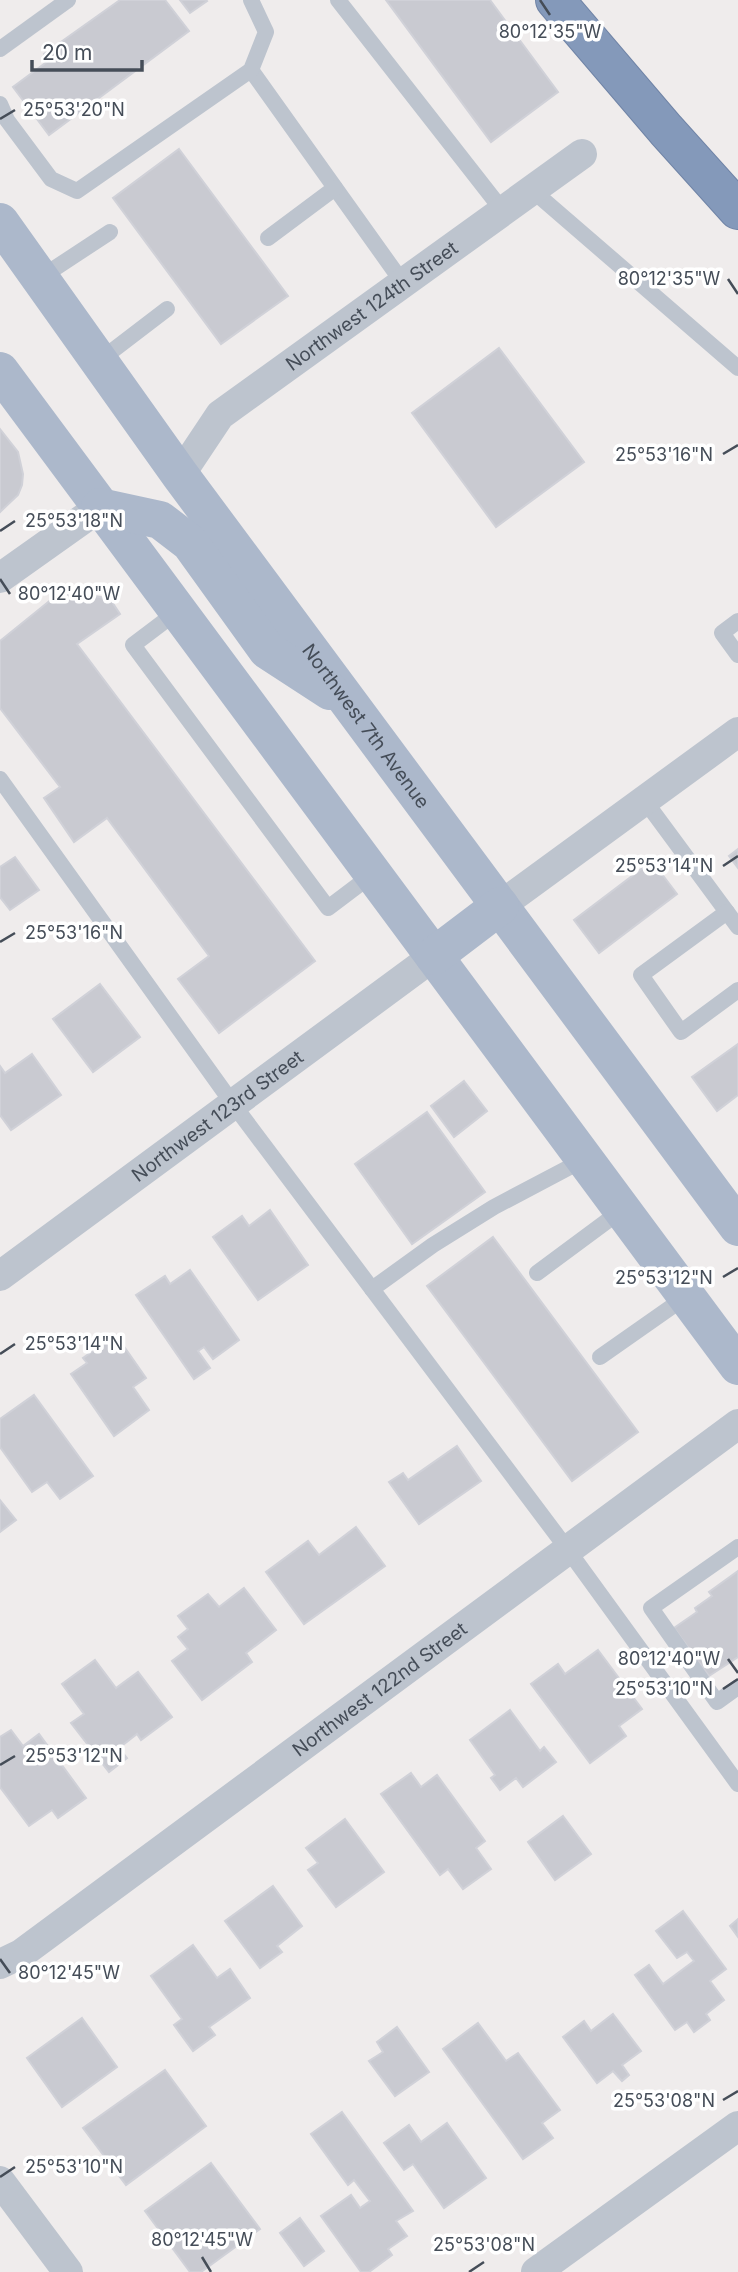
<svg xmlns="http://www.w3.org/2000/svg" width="738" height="2272" font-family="Inter,sans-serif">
<rect width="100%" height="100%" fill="#efecec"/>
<g fill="#c9cad1" stroke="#d0d1d8" stroke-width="2">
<path d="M 120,0 L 165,0 L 189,31 L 49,135 L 13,87 L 48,61 L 44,54 Z"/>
<path d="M 180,0 L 206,0 L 207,1 L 190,13 Z"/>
<path d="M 386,0 L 490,0 L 558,92 L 491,142 Z"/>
<path d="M 179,149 L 288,296 L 221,344 L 113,198 Z"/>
<path d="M 499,348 L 584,462 L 496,527 L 412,413 Z"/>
<path d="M 0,429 L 18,452 L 23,474 L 22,485 L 18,495 L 0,512 Z"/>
<path d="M 63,590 L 110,599 L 120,614 L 77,644 L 315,961 L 219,1033 L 178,979 L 209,956 L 107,818 L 74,842 L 44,798 L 60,787 L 0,708 L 0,641 Z"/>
<path d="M 738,849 L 738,868 L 729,856 Z"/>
<path d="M 15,857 L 39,890 L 10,910 L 0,897 L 0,867 Z"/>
<path d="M 652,861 L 677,894 L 599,953 L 574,920 Z"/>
<path d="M 100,984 L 140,1037 L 93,1072 L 53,1019 Z"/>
<path d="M 738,1044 L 738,1095 L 717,1111 L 692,1077 Z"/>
<path d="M 32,1054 L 61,1095 L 11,1130 L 0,1115 L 0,1066 L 5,1073 Z"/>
<path d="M 464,1081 L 487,1111 L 454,1137 L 431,1106 Z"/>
<path d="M 427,1112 L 485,1192 L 412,1244 L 355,1164 Z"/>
<path d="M 270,1210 L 308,1265 L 258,1300 L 213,1237 L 242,1216 L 249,1226 Z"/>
<path d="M 493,1237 L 638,1432 L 572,1481 L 427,1286 Z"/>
<path d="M 190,1270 L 239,1340 L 213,1359 L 204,1347 L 198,1351 L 210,1368 L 194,1379 L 136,1295 L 165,1276 L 170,1284 Z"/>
<path d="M 116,1335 L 146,1378 L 133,1387 L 149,1410 L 114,1436 L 71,1374 L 87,1363 L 83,1358 Z"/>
<path d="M 34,1395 L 93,1476 L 60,1499 L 47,1482 L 32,1492 L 0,1447 L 0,1419 Z"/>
<path d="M 457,1446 L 481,1481 L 419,1524 L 389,1482 L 403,1473 L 408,1480 Z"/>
<path d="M 0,1500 L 16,1520 L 0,1532 Z"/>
<path d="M 356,1527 L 385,1566 L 304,1624 L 266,1572 L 308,1541 L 319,1555 Z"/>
<path d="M 738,1571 L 738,1657 L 709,1676 L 674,1628 L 697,1612 L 695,1608 L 712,1596 L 709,1592 Z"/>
<path d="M 244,1588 L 276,1630 L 246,1653 L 252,1662 L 202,1700 L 172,1661 L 188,1649 L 178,1637 L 188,1629 L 178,1616 L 208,1594 L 219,1607 Z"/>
<path d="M 598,1650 L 642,1709 L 619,1726 L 626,1736 L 590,1763 L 531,1684 L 558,1664 L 565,1674 Z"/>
<path d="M 95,1660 L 116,1688 L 138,1672 L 172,1717 L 141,1740 L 137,1734 L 119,1748 L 127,1758 L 109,1772 L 71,1723 L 84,1714 L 62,1684 Z"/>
<path d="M 510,1710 L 540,1751 L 544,1747 L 556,1762 L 523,1787 L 516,1778 L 500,1790 L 491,1778 L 495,1775 L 470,1740 Z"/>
<path d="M 11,1730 L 23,1746 L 39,1734 L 86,1798 L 58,1818 L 52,1810 L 29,1826 L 0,1787 L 0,1737 Z"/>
<path d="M 411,1773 L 421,1787 L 437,1775 L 485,1841 L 476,1848 L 491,1869 L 463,1889 L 448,1869 L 440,1875 L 381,1794 Z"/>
<path d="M 563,1816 L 591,1854 L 555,1880 L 528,1842 Z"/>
<path d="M 345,1819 L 384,1872 L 336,1907 L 308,1870 L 318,1863 L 306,1848 Z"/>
<path d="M 273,1886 L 302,1926 L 277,1946 L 282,1952 L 260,1968 L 225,1921 Z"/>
<path d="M 683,1911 L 726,1969 L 710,1981 L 724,2000 L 706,2014 L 710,2020 L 694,2032 L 687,2022 L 675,2030 L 635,1975 L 649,1965 L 663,1984 L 694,1961 L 687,1952 L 677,1958 L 656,1931 Z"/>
<path d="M 738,1919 L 738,1937 L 730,1926 Z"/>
<path d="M 193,1945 L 217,1978 L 230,1969 L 250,1998 L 209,2027 L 215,2035 L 193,2051 L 174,2025 L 182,2019 L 151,1976 Z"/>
<path d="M 613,2014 L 641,2051 L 622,2065 L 629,2075 L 622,2081 L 613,2071 L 597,2083 L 563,2037 L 584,2021 L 591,2031 Z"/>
<path d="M 82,2018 L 117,2067 L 62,2107 L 27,2058 Z"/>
<path d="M 478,2023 L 506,2061 L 518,2053 L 560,2110 L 542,2123 L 553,2138 L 523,2159 L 443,2049 Z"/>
<path d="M 397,2027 L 429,2072 L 395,2096 L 369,2061 L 383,2052 L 377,2042 Z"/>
<path d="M 165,2070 L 206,2126 L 126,2185 L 83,2128 Z"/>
<path d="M 342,2112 L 413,2211 L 396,2221 L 407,2236 L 388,2249 L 392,2255 L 369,2272 L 361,2272 L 321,2216 L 351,2195 L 360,2208 L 370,2201 L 354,2180 L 348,2185 L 311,2134 Z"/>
<path d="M 447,2123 L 486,2178 L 444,2208 L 413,2164 L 404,2170 L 384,2143 L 409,2125 L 421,2142 Z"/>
<path d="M 211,2163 L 260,2229 L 201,2272 L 190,2272 L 145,2211 Z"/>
<path d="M 300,2218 L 324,2251 L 304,2266 L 280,2233 Z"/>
</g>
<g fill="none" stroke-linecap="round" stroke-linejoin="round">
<defs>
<path id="highway" d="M 555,0 L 666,130 L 738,210"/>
</defs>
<use href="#highway" stroke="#7084a6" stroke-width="40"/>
<g stroke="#bdc4ce" stroke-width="16">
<path d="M 338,0 L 503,211"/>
<path d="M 0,49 L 68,0"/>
<path d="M 251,70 L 403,283"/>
<path d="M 0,104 L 7,120 L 51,179 L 77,191 L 251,70 L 266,32 L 251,0"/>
<path d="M 532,190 L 738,368"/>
<path d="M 268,238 L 335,188"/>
<path d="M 40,278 L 110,232"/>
<path d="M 99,361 L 167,309"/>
<path d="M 178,611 L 133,645 L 328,908 L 373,874"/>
<path d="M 738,621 L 722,633 L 738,655"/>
<path d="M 0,779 L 233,1104 L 568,1550 L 738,1784"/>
<path d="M 645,801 L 738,927"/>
<path d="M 727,912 L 641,975 L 681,1032 L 738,990"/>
<path d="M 537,1273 L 622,1210"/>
<path d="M 372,1289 L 433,1245 L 494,1207 L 585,1159"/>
<path d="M 600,1357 L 687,1296"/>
<path d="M 738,1547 L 651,1608 L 717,1702 L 738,1687"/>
</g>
<g stroke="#bdc4ce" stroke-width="30">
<path id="s1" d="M 180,475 L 220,415 L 582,154"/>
<path d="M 0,578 L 100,507"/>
<path d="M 500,906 L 738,732"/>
<path id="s2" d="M 0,1276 L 434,956"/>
<path id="s3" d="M 0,1964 L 21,1954 L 738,1424"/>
<path d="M 0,2181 L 68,2272"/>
<path d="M 536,2272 L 738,2126"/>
</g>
<g stroke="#acb8cb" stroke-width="38">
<path id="s4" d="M 0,222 L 180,475 L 738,1227"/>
<path d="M 0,371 L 738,1366"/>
<path d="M 100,507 L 160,520 L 190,543 L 267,650 L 330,691"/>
<path d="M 434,956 L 500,906"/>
</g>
<use href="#highway" stroke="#8499ba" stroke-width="38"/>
</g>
<path fill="none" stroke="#454d58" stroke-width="2.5" d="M 540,0 L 550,15M 0,119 L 15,110M 728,279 L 738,294M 723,454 L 738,445M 0,531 L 15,521M 0,579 L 10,594M 723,866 L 738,856M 0,942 L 15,933M 723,1277 L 738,1268M 0,1354 L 15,1344M 728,1659 L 738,1673M 723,1689 L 738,1679M 0,1765 L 15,1756M 0,1959 L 10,1973M 723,2100 L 738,2091M 0,2177 L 15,2167M 202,2257 L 211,2272M 469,2272 L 484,2262"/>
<g text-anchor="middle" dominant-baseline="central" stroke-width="7" stroke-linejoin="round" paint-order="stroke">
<g font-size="19" fill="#454d58" stroke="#fff">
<text stroke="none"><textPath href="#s1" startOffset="259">Northwest 124th Street</textPath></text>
<text stroke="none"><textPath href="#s4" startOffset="623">Northwest 7th Avenue</textPath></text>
<text stroke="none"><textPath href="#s2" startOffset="270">Northwest 123rd Street</textPath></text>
<text stroke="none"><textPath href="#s3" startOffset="469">Northwest 122nd Street</textPath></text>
</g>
</g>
<g font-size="18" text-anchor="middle" fill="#454d58" stroke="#fff" stroke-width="7" stroke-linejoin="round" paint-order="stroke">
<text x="550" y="38">80°12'35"W</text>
<text x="74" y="116">25°53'20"N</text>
<text x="669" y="285">80°12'35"W</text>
<text x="664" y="461">25°53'16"N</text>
<text x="74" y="527">25°53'18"N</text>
<text x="69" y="600">80°12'40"W</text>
<text x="664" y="872">25°53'14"N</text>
<text x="74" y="939">25°53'16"N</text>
<text x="664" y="1284">25°53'12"N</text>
<text x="74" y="1350">25°53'14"N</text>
<text x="669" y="1665">80°12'40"W</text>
<text x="664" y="1695">25°53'10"N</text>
<text x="74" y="1762">25°53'12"N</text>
<text x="69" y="1979">80°12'45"W</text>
<text x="664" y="2107">25°53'08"N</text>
<text x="74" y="2173">25°53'10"N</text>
<text x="202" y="2246">80°12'45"W</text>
<text x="484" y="2251">25°53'08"N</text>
</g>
<path d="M32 60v10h110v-10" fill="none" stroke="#454d58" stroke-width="3.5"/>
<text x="42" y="60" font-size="21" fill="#454d58" stroke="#ffffff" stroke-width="5" paint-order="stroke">20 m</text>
</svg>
